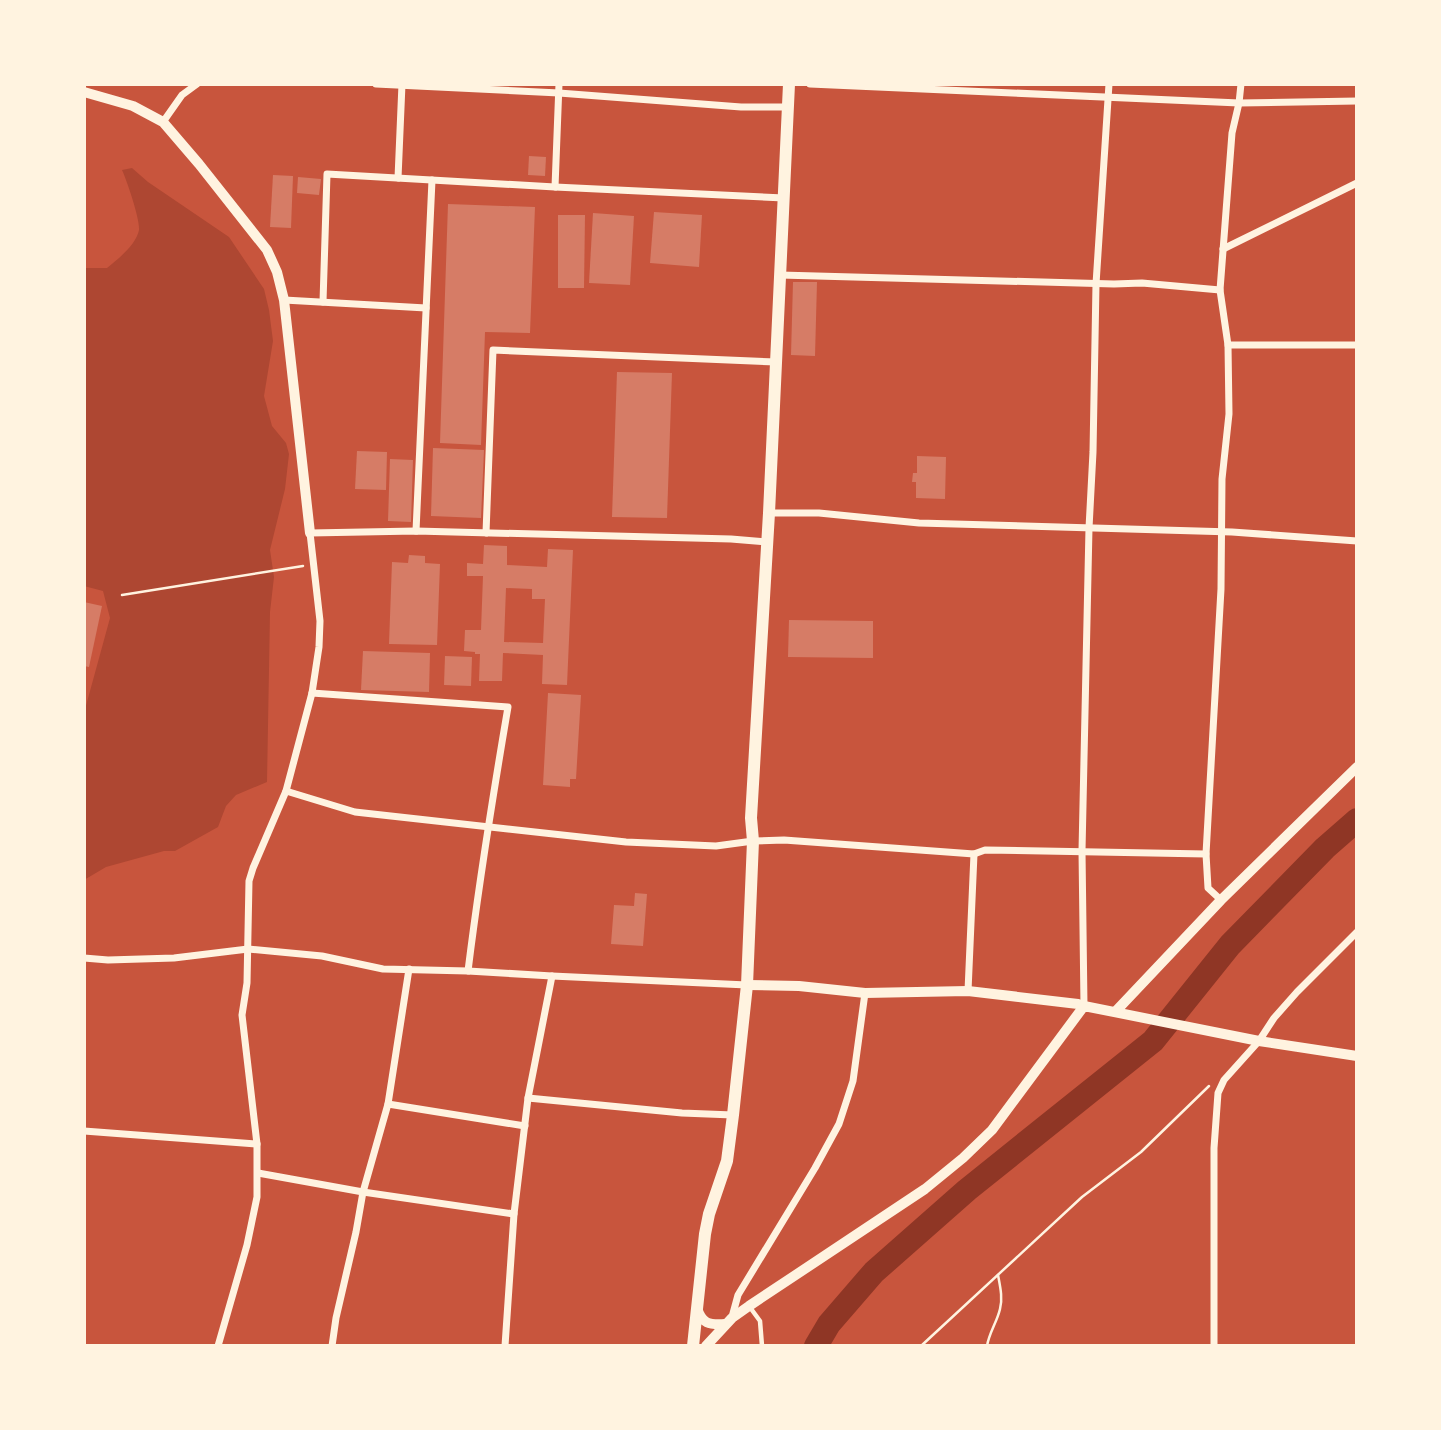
<svg xmlns="http://www.w3.org/2000/svg" width="1441" height="1430" font-family="'DejaVu Sans',sans-serif">
<rect width="100%" height="100%" fill="#c8553d"/>
<path fill="#ae4732" d="M 132,168 L 148,182 L 229,237 L 264,289 L 269,310 L 273,341 L 264,396 L 272,426 L 286,443 L 289,454 L 285,489 L 270,550 L 274,577 L 270,612 L 267,782 L 236,795 L 226,806 L 218,827 L 175,851 L 164,851 L 106,867 L 84,880 L 84,713 L 110,618 L 103,591 L 84,586 L 84,268 L 107,268 C 118,259 136,245 139,230 C 140,219 127,181 122,170 Z"/>
<g fill="none" stroke-linecap="round" stroke-linejoin="round">
<path stroke="#8f3625" stroke-width="24" d="M 816,1346 L 829,1324 L 874,1272 L 967,1190 L 1153,1041 L 1230,945 L 1325,848 L 1357,820"/>
</g>
<g fill="#d67c66" fill-rule="evenodd">
<path d="M 529,156 L 546,157 L 545,176 L 528,175 Z"/>
<path d="M 273,175 L 293,176 L 291,228 L 270,227 Z"/>
<path d="M 298,177 L 321,179 L 319,195 L 297,193 Z"/>
<path d="M 448,204 L 535,207 L 530,333 L 485,332 L 481,445 L 440,443 Z"/>
<path d="M 654,212 L 702,215 L 699,267 L 650,263 Z"/>
<path d="M 593,213 L 634,216 L 630,285 L 589,283 Z"/>
<path d="M 558,215 L 585,215 L 584,288 L 558,288 Z"/>
<path d="M 793,282 L 817,282 L 815,356 L 791,355 Z"/>
<path d="M 617,372 L 672,373 L 667,518 L 612,517 Z"/>
<path d="M 433,448 L 484,450 L 481,518 L 431,516 Z"/>
<path d="M 357,451 L 387,452 L 386,490 L 355,489 Z"/>
<path d="M 917,456 L 946,457 L 945,499 L 916,498 L 916,482 L 912,482 L 913,473 L 917,473 Z"/>
<path d="M 390,459 L 413,460 L 411,522 L 388,521 Z"/>
<path d="M 484,545 L 507,546 L 507,565 L 547,567 L 548,549 L 573,550 L 567,685 L 542,684 L 543,655 L 503,653 L 502,681 L 479,681 L 480,654 L 475,654 L 475,652 L 464,651 L 465,630 L 481,630 L 483,576 L 467,576 L 467,563 L 483,564 ZM 506,588 L 532,589 L 532,599 L 545,599 L 543,643 L 504,642 Z"/>
<path d="M 409,555 L 425,556 L 425,563 L 440,564 L 437,645 L 389,644 L 392,562 L 408,563 Z"/>
<path d="M 84,602 L 102,606 L 89,667 L 84,666 Z"/>
<path d="M 789,620 L 873,621 L 873,658 L 788,657 Z"/>
<path d="M 363,651 L 430,653 L 429,692 L 361,690 Z"/>
<path d="M 445,656 L 472,657 L 471,686 L 444,685 Z"/>
<path d="M 548,693 L 581,695 L 576,779 L 570,779 L 570,787 L 543,785 Z"/>
<path d="M 635,893 L 647,894 L 643,946 L 611,944 L 614,905 L 634,906 Z"/>
</g>
<g fill="none" stroke-linecap="round" stroke-linejoin="round">
<g stroke="#fff3e0" stroke-width="2.5">
<path d="M 122,595 L 303,566"/>
<path d="M 921,1346 L 1082,1197 L 1141,1152 L 1209,1086"/>
<path d="M 987,1346 C 989,1333 997,1322 1000,1309 C 1003,1298 1000,1286 998,1275"/>
</g>
<path stroke="#fff3e0" stroke-width="4.5" d="M 749,1306 L 760,1321 L 762,1346"/>
<g stroke="#fff3e0" stroke-width="7">
<path d="M 376,84 L 559,93 L 741,107 L 788,107"/>
<path d="M 810,84 L 1239,103 L 1357,101"/>
<path d="M 163,122 L 182,95 L 197,84"/>
<path d="M 398,178 L 402,84"/>
<path d="M 555,187 L 559,84"/>
<path d="M 1223,249 L 1357,183"/>
<path d="M 780,275 L 1114,284 L 1142,283 L 1220,290"/>
<path d="M 284,300 L 426,308"/>
<path d="M 323,302 L 327,174 L 555,187 L 784,198"/>
<path d="M 1228,345 L 1357,345"/>
<path d="M 769,513 L 819,513 L 919,523 L 1232,532 L 1357,541"/>
<path d="M 416,531 L 432,180"/>
<path d="M 486,533 L 493,350 L 776,362"/>
<path d="M 312,693 L 508,707 C 493,795 479,882 468,971"/>
<path d="M 286,791 L 355,812 L 626,842 L 716,846 L 753,841 L 784,840 L 974,854 L 985,850 L 1206,854"/>
<path d="M 1221,900 L 1208,888 L 1206,854 L 1221,589 L 1222,479 L 1229,414 L 1228,345 L 1220,290 L 1232,133 L 1239,103 L 1241,84"/>
<path d="M 84,958 L 108,960 L 174,958 L 248,949 L 322,956 L 383,969 L 468,971 L 552,976 L 747,985"/>
<path d="M 968,991 L 974,854"/>
<path d="M 1084,1006 L 1082,851 L 1089,528 L 1093,452 L 1096,284 L 1109,84"/>
<path d="M 528,1098 L 682,1113 L 733,1115"/>
<path d="M 388,1104 L 525,1126"/>
<path d="M 84,1131 L 257,1144"/>
<path d="M 258,1173 L 363,1192 L 514,1214"/>
<path d="M 732,1317 L 738,1295 L 815,1168 L 839,1124 L 853,1081 L 865,993"/>
<path d="M 218,1346 L 247,1245 L 257,1197 L 257,1144 L 242,1015 L 247,983 L 249,881 L 253,868 L 286,791 L 312,693 L 319,647 L 320,621 L 310,533 L 416,531 L 731,539 L 767,542"/>
<path d="M 332,1346 L 336,1318 L 356,1232 L 363,1192 L 388,1104 L 409,969"/>
<path d="M 505,1346 L 514,1214 L 528,1098 L 552,976"/>
<path d="M 1214,1346 L 1214,1148 L 1218,1093 L 1224,1080 L 1259,1041 L 1274,1018 L 1297,992 L 1357,932"/>
</g>
<g stroke="#fff3e0" stroke-width="10">
<path d="M 84,92 L 133,106 L 163,122 L 199,164 L 267,250 L 277,272 L 284,300 L 310,533"/>
<path d="M 747,985 L 799,986 L 865,993 L 968,991 L 1078,1004 L 1084,1006"/>
</g>
<g stroke="#fff3e0" stroke-width="10">
<path d="M 1116,1011 L 1221,900 L 1357,767"/>
<path d="M 697,1308 C 702,1324 709,1325 725,1324"/>
<path d="M 706,1346 L 732,1318 L 749,1306 L 925,1189 L 963,1158 L 992,1130 L 1084,1006 L 1259,1041 L 1357,1056"/>
</g>
<path stroke="#fff3e0" stroke-width="12" d="M 693,1346 L 705,1234 L 709,1214 L 727,1161 L 733,1115 L 747,985 L 753,841 L 751,818 L 769,513 L 789,84"/>
</g>
<rect width="1441" height="1430" fill="none" stroke="#fff3e0" stroke-width="172"/>
</svg>
